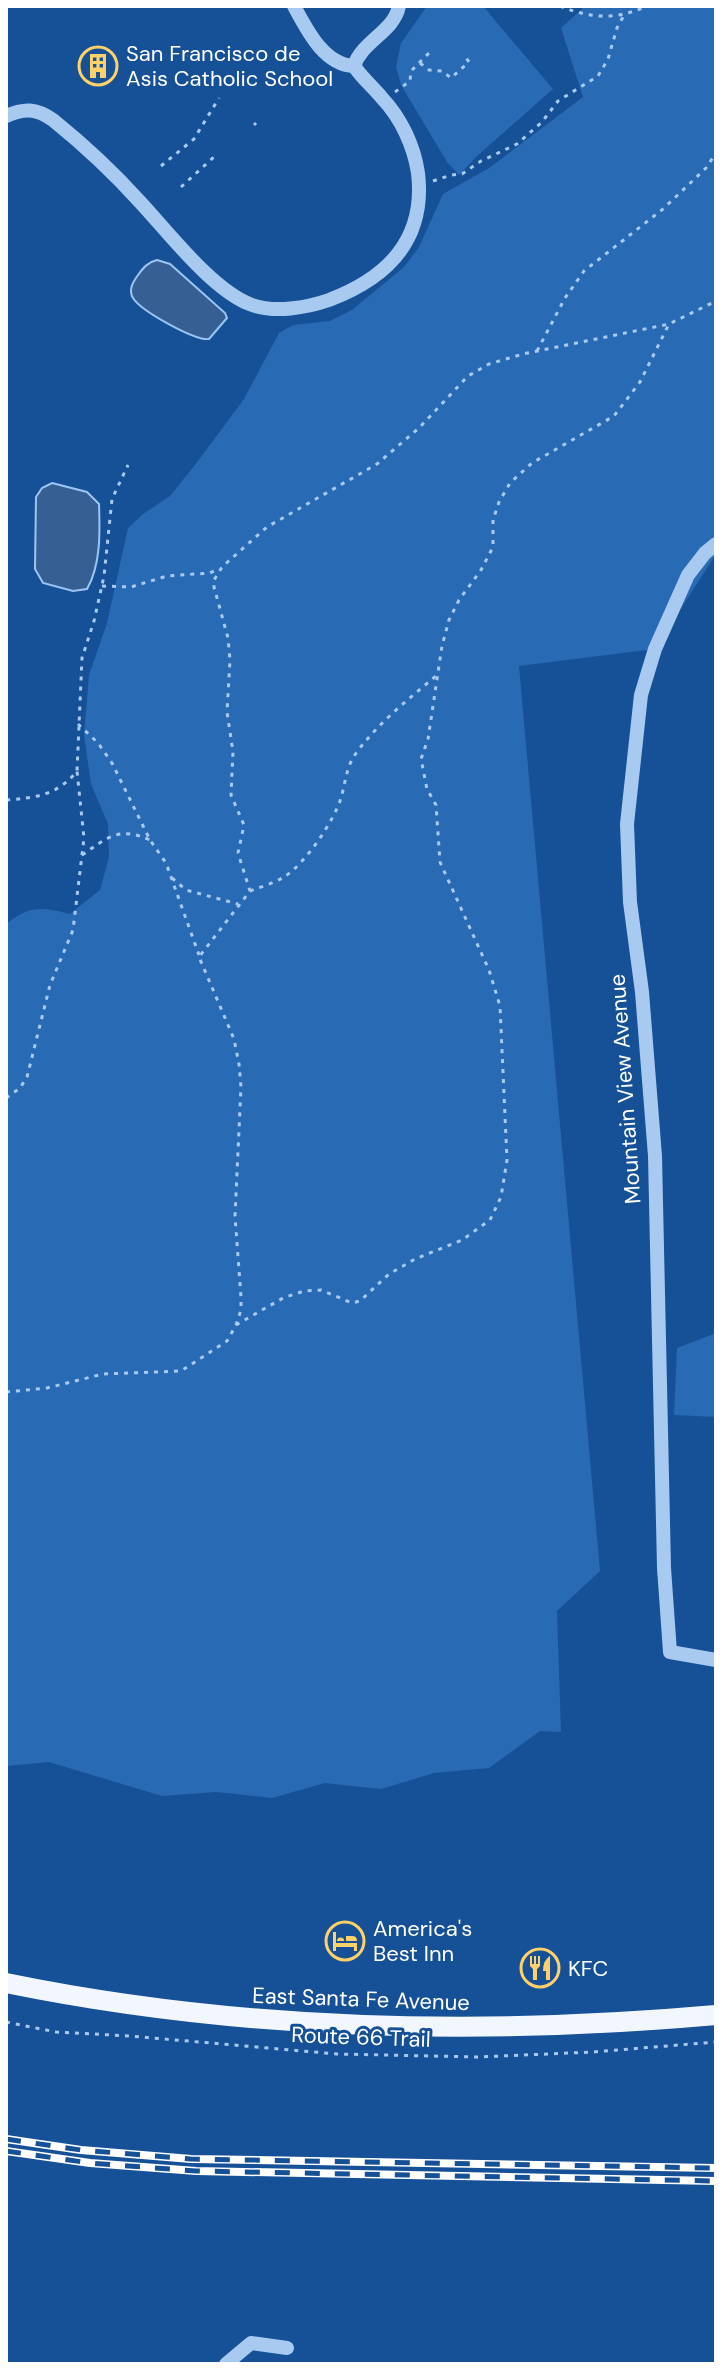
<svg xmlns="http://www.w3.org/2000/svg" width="722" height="2370" font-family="'DM Sans',sans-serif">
<rect width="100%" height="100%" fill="#165096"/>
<g fill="#296ab5">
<path d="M 427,6 L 483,6 L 553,89 L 477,156 L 459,175 L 447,162 L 401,85 L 396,67 L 401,43 Z"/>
<path d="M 585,6 L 716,6 L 716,554 L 655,649 L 519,666 L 600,1571 L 557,1611 L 561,1732 L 540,1731 L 489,1768 L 434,1773 L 381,1789 L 325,1783 L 272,1798 L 216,1792 L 162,1796 L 49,1762 L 6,1766 L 6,924 C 30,905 42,907 70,914 L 100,890 L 109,857 L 108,824 L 91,784 L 84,735 L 89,675 L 107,623 L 128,528 L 143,514 L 170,496 L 198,461 L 244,399 L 279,333 L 293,325 L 330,321 L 352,310 L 404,267 L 419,247 L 443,194 L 489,168 L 583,97 L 561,28 Z"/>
<path d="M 716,1333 L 716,1417 L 674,1415 L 677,1348 Z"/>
</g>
<g fill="#366093" stroke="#9ac5f4" stroke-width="2">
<path d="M 157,260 L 170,264 L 225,313 L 227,318 L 209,339 C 195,341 141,311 133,298 C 128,290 133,282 138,275 C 143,268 148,262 157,260 Z"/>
<path d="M 52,483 L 87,492 L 99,504 C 100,531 101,565 87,589 L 73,591 L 43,583 L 35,569 L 36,497 L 42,488 Z"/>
</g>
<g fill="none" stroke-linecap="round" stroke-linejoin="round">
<g stroke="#a8caf1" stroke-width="3" stroke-dasharray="4 6" stroke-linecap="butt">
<path d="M 560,6 C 592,19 616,20 647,6"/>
<path d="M 187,55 L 200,64"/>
<path d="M 256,58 L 270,50"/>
<path d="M 420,63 L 429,70 L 442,71 L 451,78 L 469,62 L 464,55"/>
<path d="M 395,92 L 410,81 L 411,71 L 432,50"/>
<path d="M 254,123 L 256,125"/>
<path d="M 161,166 L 194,139 L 219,98"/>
<path d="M 433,181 L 451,175 L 462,174 L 481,161 L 517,144 L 542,122 L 558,101 L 598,76 L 608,59 L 617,28 L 624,15"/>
<path d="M 181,187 L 216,155"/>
<path d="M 537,351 L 565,298 L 584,271 L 663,209 L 706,168 L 716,153"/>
<path d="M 102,586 L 131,587 L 167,576 L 210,573 L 218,569"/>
<path d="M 78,724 L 98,743 L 112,763 L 150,840 L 166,863 L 199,955"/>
<path d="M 6,800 C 35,798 58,795 77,771 L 82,658 L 94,621 L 104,576 L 112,499 L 128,465"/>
<path d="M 82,855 C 109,837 118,826 150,840"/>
<path d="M 172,878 L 186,890 L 238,904"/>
<path d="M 250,891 C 261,887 274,883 284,877 C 305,864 334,821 341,798 C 346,781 346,766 357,752 C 379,722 409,699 437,675"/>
<path d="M 6,1098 L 20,1088 L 27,1077 L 50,985 L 73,930 L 84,838 L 77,771"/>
<path d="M 236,1325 L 283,1298 L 304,1291 L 321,1290 L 352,1303 L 360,1301 L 389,1274 L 415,1259 L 462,1240 L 490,1220 L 501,1197 L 507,1160 L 500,1006 L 489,970 L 440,862 L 436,805 L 427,789 L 421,759 L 428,739 L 442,646 L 449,620 L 459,600 L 481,570 L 493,547 L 493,520 L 499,502 L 510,483 L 532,463 L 614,416 L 640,382 L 669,324"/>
<path d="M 6,1392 L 47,1388 L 103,1374 L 181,1371 L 227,1341 L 236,1325 L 241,1310 L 241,1297 L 235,1216 L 241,1087 L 239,1064 L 234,1039 L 199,957 L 250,891 L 238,853 L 244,825 L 231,795 L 233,752 L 227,712 L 230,660 L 228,638 L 214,587 L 214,580 L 222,567 L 267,527 L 377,464 L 419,428 L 468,376 L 489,364 L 523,354 L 669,324 L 716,301"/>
<path d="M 6,2022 L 56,2032 L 130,2036 L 337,2054 L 478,2057 L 593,2052 L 716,2042"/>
</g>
<g stroke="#a8caf1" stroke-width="14">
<path d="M 294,6 C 307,30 324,65 354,66"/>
<path d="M 6,116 C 24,108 36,108 53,120 C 84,145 114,173 141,203 C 168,232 214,292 252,305 C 275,313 306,308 329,300 C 387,278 426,240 418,173 C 414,146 401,118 382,98 C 373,87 362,78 354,66 C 362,41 394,32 399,6"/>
<path d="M 716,544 L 705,553 L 688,575 L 655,649 L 641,695 L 627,824 L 630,902 L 642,992 L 655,1156 L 664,1568 L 670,1652 L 716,1660"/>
<path d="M 226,2364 L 251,2343 L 287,2348"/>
</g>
<path stroke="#f2f7ff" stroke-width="20" d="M 6,1983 C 240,2031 479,2036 716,2015"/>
<defs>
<g id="rail">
<path d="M 6,2139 L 81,2150 L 191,2159 L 716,2168"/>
<path d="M 6,2151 L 90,2163 L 196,2171 L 716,2181"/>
</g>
</defs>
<use href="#rail" stroke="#fff" stroke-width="8"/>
<use href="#rail" stroke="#165096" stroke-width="5" stroke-dasharray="15" stroke-linecap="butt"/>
</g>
<defs>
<symbol id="building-ring" viewBox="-11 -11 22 22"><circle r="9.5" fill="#165096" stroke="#ffd168" stroke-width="1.5"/><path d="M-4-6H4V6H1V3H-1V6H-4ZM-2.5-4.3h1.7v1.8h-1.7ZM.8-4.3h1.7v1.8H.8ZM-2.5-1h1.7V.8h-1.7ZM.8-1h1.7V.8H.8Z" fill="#ffd168"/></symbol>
<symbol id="hotel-ring" viewBox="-11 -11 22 22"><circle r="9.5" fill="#165096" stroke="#ffd168" stroke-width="1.5"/><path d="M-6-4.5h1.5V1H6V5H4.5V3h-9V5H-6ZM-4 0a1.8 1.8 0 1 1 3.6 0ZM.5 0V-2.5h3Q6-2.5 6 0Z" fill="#ffd168"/></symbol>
<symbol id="restaurant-ring" viewBox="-11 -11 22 22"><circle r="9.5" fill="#165096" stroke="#ffd168" stroke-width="1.5"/><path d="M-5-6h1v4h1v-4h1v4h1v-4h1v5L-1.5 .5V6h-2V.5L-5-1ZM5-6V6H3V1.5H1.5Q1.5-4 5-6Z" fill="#ffd168"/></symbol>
</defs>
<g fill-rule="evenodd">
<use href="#building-ring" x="76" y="44" width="44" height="44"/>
<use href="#hotel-ring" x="323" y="1919" width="44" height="44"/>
<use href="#restaurant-ring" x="518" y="1946" width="44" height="44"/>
</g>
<g text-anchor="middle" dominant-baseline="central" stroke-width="6" stroke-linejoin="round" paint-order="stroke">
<g font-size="22" fill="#fff" stroke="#165096" text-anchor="start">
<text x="126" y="53">San Francisco de<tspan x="126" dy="25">Asis Catholic School</tspan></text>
<text x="373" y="1928">America's<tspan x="373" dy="25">Best Inn</tspan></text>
<text x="568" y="1968">KFC</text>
</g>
<g font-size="22" fill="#fff" stroke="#165096">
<text transform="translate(625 1089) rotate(-94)">Mountain View Avenue</text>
<text transform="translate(361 1999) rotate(2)">East Santa Fe Avenue</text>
<text transform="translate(361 2037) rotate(2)">Route 66 Trail</text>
</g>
</g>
<rect width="722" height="2370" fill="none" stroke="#ffffff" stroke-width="16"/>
</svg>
